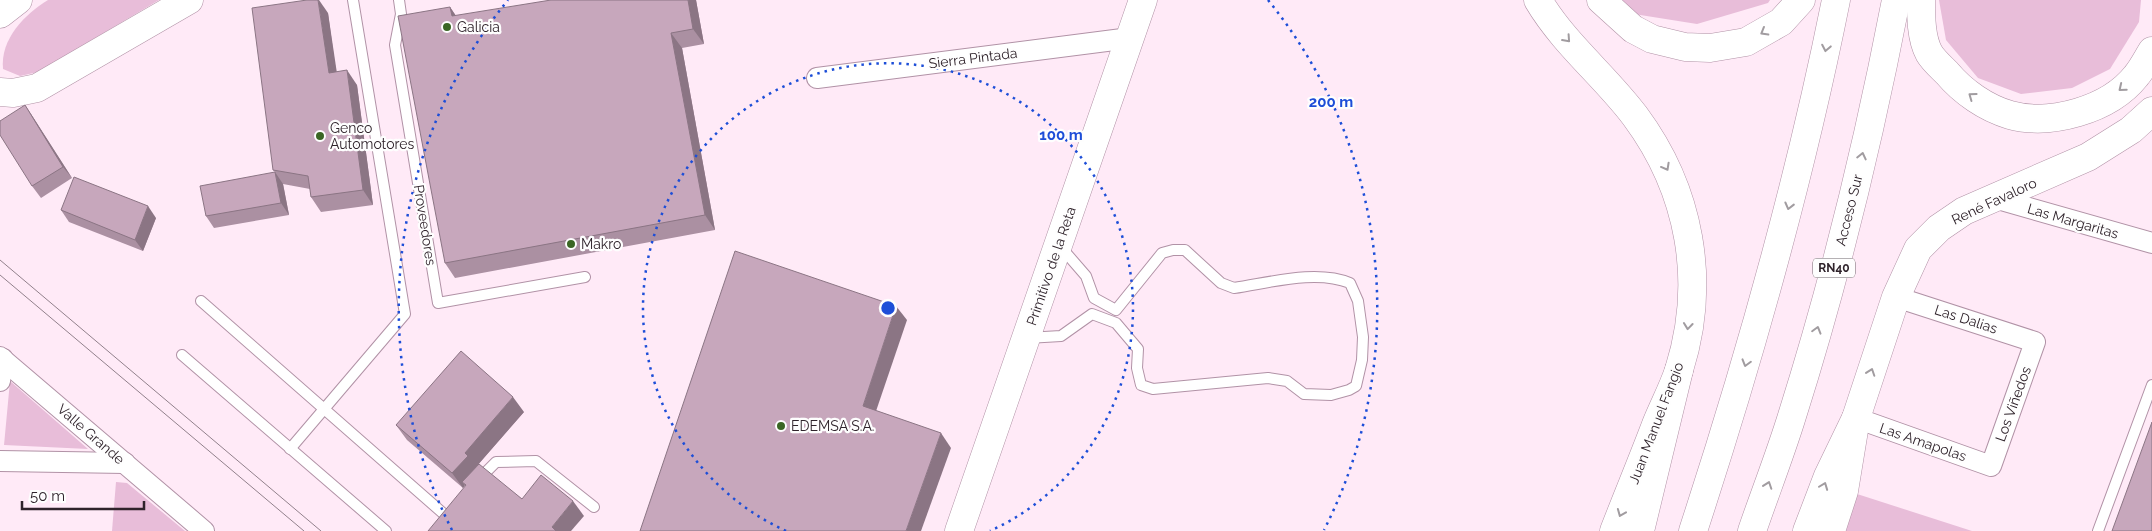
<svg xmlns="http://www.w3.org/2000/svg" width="2152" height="531" font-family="Raleway,sans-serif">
<rect width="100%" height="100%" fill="#ffeaf7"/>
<g fill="#e8bdd9">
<path d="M 48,0 L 159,0 L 38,72 L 20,76 L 3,69 C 0,39 25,14 48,0 Z"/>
<path d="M 1621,0 L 1770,0 L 1768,3 L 1697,24 L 1634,14 Z"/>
<path d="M 1939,0 L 2141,0 L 2139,22 L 2110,69 L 2072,88 L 2021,94 L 1978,78 L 1946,40 Z"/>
<path d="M 10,381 L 88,449 L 4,445 Z"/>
<path d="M 116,482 L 127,483 L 185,531 L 112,531 Z"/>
<path d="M 1854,493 L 1972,531 L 1840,531 Z"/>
</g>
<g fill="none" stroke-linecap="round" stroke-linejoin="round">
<defs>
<g id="lane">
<path d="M 399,0 L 401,14 L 395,45 L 438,303 L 585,277"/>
<path d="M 201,301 L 445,515"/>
<path d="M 1027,338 L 1061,336 L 1092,314 L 1116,323 L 1138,349 L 1137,368 L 1141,385 L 1153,389 L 1268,378 L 1287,381 L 1304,394 L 1331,395 L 1349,390 L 1356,386 L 1362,360 L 1363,337 L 1358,301 L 1350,283 C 1316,269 1269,283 1234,288 L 1221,283 L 1185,250 L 1173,250 L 1162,253 L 1116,310 L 1094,298 L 1086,276 L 1060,246"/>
<path d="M 182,355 L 386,531"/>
<path d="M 290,449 L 405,314 L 353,0"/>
<path d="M 478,480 L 496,462 L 536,461 L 594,507"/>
<path d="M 2098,531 L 2152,385"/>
</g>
<g id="street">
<path d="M 817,78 L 1130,38"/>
<path d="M 1994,198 L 2152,243"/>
<path d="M 0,357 L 204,531"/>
<path d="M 0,381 L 3,359"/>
<path d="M 1856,418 L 1991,466 L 2035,342 L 1896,297"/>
<path d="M 0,461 L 125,463"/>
</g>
<g id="secondary">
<path d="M 1538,0 C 1564,44 1605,76 1635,116 C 1690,190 1707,281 1679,370 C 1673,388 1664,405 1657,422 C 1643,459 1628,495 1614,531"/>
<path d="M 0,92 L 13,93 L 37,88 L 189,0"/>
<path d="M 959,531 L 1143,0"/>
<path d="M 1831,531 L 1844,491 L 1856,418 L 1896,297 L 1918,249 L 1939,228 L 1964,211 L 2088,157 L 2131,130 L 2152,111"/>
</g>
<g id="highway">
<path d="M 1601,0 L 1633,29 L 1652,39 L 1685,47 L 1710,48 L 1746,42 L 1781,22 L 1801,0"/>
<path d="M 1921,0 C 1921,16 1921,38 1929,53 C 1933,60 1941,67 1947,73 C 1963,92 1986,108 2010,115 C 2050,126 2109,110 2136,76 C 2142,69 2147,59 2152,51"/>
<path d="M 0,14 L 18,0"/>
<path d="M 1640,531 L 1679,370"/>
<path d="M 1693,531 C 1750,357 1800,180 1836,0"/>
<path d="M 1752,531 C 1765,493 1780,455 1792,416 C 1835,280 1869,140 1896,0"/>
<path d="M 1807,531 L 1828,476 L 1856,418"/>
</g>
</defs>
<use href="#lane" stroke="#b192a6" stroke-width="12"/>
<use href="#street" stroke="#b192a6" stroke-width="22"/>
<use href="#secondary" stroke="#b192a6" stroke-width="29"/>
<use href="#highway" stroke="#b192a6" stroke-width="29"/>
<use href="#lane" stroke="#fff" stroke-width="10"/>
<use href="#street" stroke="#fff" stroke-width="20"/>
<use href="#secondary" stroke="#fff" stroke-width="28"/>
<use href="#highway" stroke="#fff" stroke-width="28"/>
<g stroke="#92818c" stroke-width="1">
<path d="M 0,260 L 321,531"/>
<path d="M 0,275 L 304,531"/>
</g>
</g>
<g fill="#ab90a2">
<path d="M 696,0 L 704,44 L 682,48 L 715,230 L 455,278 L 445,263 L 450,7 L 456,16 Z"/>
<path d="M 328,13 L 336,72 L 357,85 L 373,205 L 321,212 L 311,197 L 310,189 L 283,184 L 289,215 L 214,228 L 206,216 L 275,172 L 273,170 Z"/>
<path d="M 25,105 L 72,178 L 41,198 L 32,186 Z"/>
<path d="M 61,210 L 156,218 L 143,251 L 69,222 Z"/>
<path d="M 524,412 L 476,467 L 522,499 L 584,516 L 465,485 L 463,488 L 407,440 L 396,425 Z"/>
</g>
<g fill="#8b7584">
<path d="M 318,0 L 319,0 L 328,13 L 339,87 L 329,73 Z"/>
<path d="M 688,0 L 696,0 L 704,44 L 693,29 Z"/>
<path d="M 450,7 L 460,22 L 452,16 Z"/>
<path d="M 671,33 L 682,48 L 715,230 L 705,215 Z"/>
<path d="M 347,70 L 357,85 L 373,205 L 363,190 Z"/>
<path d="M 25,105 L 33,117 L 72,178 L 63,167 Z"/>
<path d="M 275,172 L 283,184 L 289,215 L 281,203 Z"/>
<path d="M 148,206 L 156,218 L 143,251 L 135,240 Z"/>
<path d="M 896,306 L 907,320 L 873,420 L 863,406 Z"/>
<path d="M 513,397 L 524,412 L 476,467 L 479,471 L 462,482 L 465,485 L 463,488 L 452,473 L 465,453 Z"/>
<path d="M 941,433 L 951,448 L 921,531 L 906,531 Z"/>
<path d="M 573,501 L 584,516 L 571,531 L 554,531 L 552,527 Z"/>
</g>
<g fill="#c7a7bc" stroke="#8b7584">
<path d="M 307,0 L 318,0 L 329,73 L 347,70 L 363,190 L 311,197 L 308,176 L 273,170 L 252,8 Z"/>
<path d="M 551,0 L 688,0 L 693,29 L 671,33 L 705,215 L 445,263 L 398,16 L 450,7 L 452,16 Z"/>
<path d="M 25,105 L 63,167 L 32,186 L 0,135 L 0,121 Z"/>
<path d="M 275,172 L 281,203 L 206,216 L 200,186 Z"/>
<path d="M 74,177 L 148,206 L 135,240 L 61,210 Z"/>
<path d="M 735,251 L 896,306 L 863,406 L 941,433 L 906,531 L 640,531 Z"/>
<path d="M 461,351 L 513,397 L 465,453 L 468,456 L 452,473 L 396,425 Z"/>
<path d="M 2152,422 L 2152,531 L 2112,531 Z"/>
<path d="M 479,464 L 522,499 L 541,475 L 573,501 L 552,527 L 556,531 L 428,531 L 466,485 L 462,482 Z"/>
</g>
<defs><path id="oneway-chevron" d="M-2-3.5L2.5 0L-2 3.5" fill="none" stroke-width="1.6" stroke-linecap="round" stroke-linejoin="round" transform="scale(1.25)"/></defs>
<g stroke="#a19ca0">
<use href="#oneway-chevron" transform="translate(1764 32) rotate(150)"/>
<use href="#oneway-chevron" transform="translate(1567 39) rotate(48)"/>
<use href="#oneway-chevron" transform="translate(1826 48) rotate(101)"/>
<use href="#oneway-chevron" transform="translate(2122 88) rotate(141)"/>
<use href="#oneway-chevron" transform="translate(1972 96) rotate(-144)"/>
<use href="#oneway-chevron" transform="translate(1862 156) rotate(-77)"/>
<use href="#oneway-chevron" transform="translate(1666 167) rotate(61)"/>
<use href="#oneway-chevron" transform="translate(1789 206) rotate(104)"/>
<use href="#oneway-chevron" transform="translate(1688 326) rotate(96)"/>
<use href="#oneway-chevron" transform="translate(1817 330) rotate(-74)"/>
<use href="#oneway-chevron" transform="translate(1746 363) rotate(106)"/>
<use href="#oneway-chevron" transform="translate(1871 372) rotate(-71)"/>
<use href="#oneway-chevron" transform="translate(1768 485) rotate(-71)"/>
<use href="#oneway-chevron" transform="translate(1824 486) rotate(-69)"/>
<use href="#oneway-chevron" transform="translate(1621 513) rotate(112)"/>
</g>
<g fill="none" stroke="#1d4ed8" stroke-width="2.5" stroke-dasharray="2.5 5">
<path d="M786 531A245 245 0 1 1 990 531"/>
<path d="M452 530A489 489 0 0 1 508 0M1268 0A489 489 0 0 1 1324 530"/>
</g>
<g fill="#3a6624" stroke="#fefefe" stroke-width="2">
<circle cx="447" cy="27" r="5"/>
<circle cx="320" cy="136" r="5"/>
<circle cx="571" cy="244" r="5"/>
<circle cx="781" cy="426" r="5"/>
</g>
<g text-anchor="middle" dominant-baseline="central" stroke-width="4.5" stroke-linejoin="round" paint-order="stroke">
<rect fill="#fefefe" stroke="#6d656a" stroke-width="1" x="1813" y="258.5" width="42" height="19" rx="4"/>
<g font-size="12" font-weight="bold" fill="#2f232b">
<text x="1834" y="268">RN40</text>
</g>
<g font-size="14" fill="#2f232b" stroke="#fefefe" text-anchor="start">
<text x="457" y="27">Galicia</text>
<text x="330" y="128">Genco<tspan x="330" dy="16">Automotores</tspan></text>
<text x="581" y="244">Makro</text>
<text x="791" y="426">EDEMSA S.A.</text>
</g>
<g font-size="14" fill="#2f232b" stroke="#fefefe">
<text transform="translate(973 58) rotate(-7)">Sierra Pintada</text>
<text transform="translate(1994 201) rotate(-25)">René Favaloro</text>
<text transform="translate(1849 210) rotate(-76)">Acceso Sur</text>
<text transform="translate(2073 221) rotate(16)">Las Margaritas</text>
<text transform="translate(425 225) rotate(81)">Proveedores</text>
<text transform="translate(1051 266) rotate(-71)">Primitivo de la Reta</text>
<text transform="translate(1966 319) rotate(18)">Las Dalias</text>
<text transform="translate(2013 404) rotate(-70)">Los Viñedos</text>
<text transform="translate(1656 423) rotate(-69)">Juan Manuel Fangio</text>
<text transform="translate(91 434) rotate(41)">Valle Grande</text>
<text transform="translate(1923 442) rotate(19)">Las Amapolas</text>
</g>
</g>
<circle cx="888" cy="308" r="8" fill="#1d4ed8" stroke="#fefefe" stroke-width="2.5"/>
<g font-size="15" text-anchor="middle" font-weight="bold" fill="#1d4ed8" stroke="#fefefe" stroke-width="4.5" stroke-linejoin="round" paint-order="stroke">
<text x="1331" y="107">200 m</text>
<text x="1061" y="140">100 m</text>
</g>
<path d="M22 501v8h122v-8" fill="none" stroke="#2f232b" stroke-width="2.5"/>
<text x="30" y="501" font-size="15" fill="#2f232b" stroke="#fefefe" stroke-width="4" paint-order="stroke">50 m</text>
</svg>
